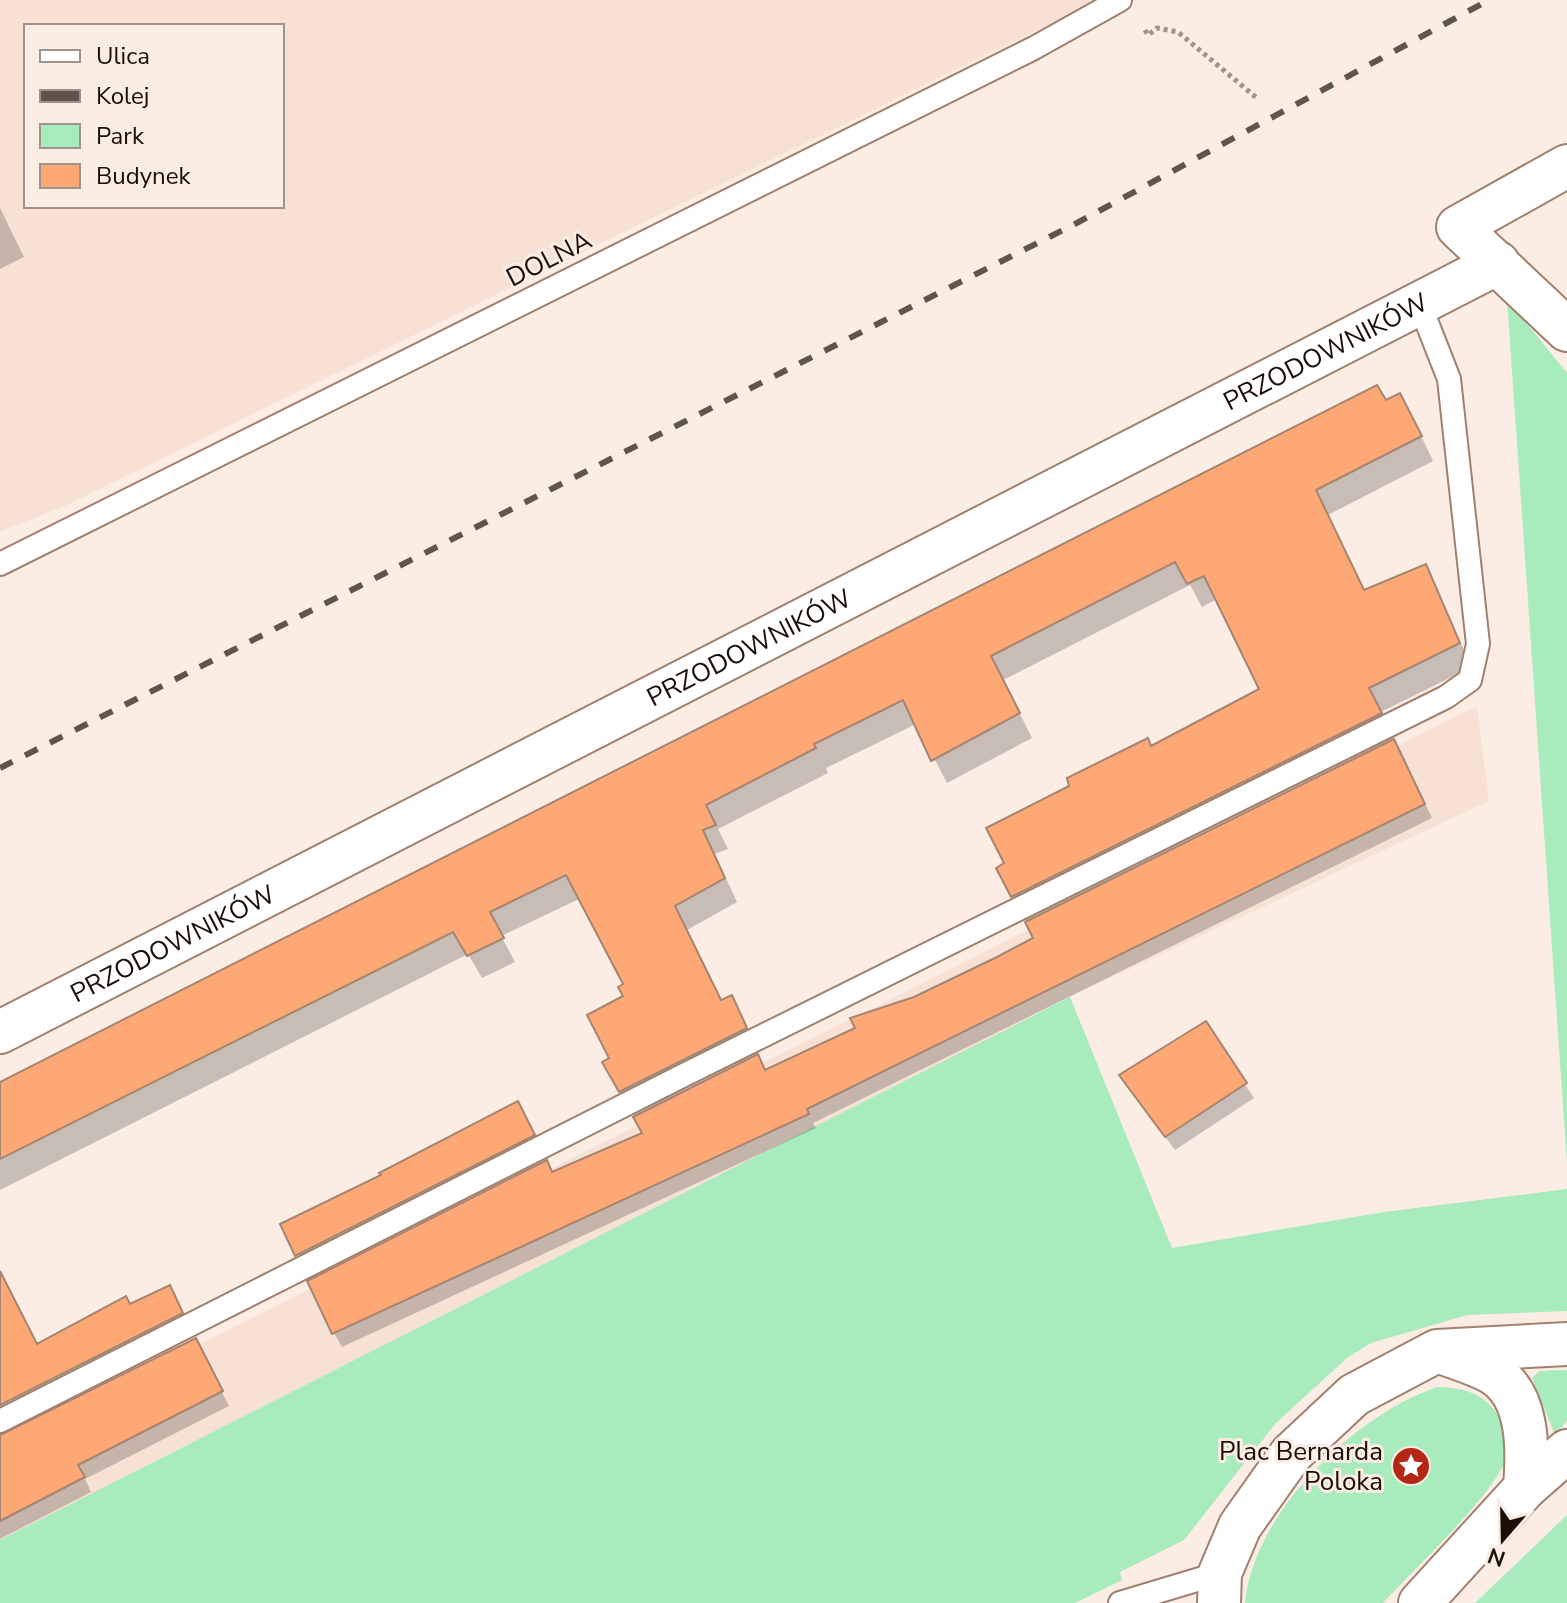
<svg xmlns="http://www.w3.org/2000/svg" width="1567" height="1603" font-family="'Nunito Sans',sans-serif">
<rect width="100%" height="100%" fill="#fbece4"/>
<g fill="#f7e1d4" fill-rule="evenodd">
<path d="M 0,0 L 1093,0 L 1094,2 L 67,505 L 0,532 ZM 282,26 L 282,206 L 26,206 L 26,26 Z"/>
<path d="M 1477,706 L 1489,801 L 1070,997 L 0,1540 L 0,1444 Z"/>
</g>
<g fill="#a8ebbd">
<path d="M 1507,299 L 1567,373 L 1567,1163 Z"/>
<path d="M 1070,997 L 1172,1248 L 1384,1212 L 1567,1189 L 1567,1311 L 1467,1315 L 1371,1343 L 1347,1358 L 1276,1423 L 1184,1540 L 1120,1572 L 1122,1580 L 1075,1603 L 0,1603 L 0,1540 Z"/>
<path d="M 1567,1370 L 1567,1421 L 1555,1435 L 1532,1378 L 1540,1371 Z"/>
<path d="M 1437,1387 C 1464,1388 1485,1393 1499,1417 C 1505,1428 1510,1440 1508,1452 C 1504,1486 1409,1574 1383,1603 L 1245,1603 C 1253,1514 1354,1415 1437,1387 Z"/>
<path d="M 1567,1515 L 1567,1603 L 1475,1603 Z"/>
</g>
<g fill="#0003" fill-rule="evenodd">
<path d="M 0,208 L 24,257 L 0,269 Z"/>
<path d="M 1385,403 L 1413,419 L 1433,461 L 1328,515 L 1365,592 L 1425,567 L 1472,667 L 1381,712 L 1432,818 L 813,1123 L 816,1128 L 342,1347 L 334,1333 L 552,1174 L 645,1134 L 604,1063 L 612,1059 L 625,985 L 581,898 L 501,936 L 515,962 L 482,978 L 468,954 L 0,1190 L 0,1085 ZM 1190,585 L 1202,607 L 1217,599 L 1261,690 L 1151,748 L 998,868 L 1036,939 L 766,1072 L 745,1021 L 731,998 L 721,1001 L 687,930 L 737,902 L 715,854 L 728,849 L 718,829 L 828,773 L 826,768 L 916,724 L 947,783 L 1032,738 L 1003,680 Z"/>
<path d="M 1205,1024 L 1254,1098 L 1175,1150 L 1130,1090 Z"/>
<path d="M 517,1104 L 541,1150 L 305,1269 L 282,1225 Z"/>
<path d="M 177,1302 L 190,1327 L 0,1424 L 0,1367 L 130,1306 Z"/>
<path d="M 203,1354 L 229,1406 L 85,1479 L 91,1492 L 0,1539 L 0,1435 L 7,1436 Z"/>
</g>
<g fill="#fea876" stroke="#a58471" stroke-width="2">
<path d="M 1377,385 L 1386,400 L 1400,393 L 1422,436 L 1316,490 L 1364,590 L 1426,564 L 1460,643 L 1369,688 L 1382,713 L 1011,897 L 996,868 L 1004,863 L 986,828 L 1069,786 L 1067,778 L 1148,738 L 1151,746 L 1259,689 L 1204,576 L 1187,584 L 1175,562 L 991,656 L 1020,713 L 931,761 L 903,700 L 814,744 L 816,748 L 706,805 L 716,825 L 703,830 L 725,878 L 675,906 L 721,1000 L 732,995 L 747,1028 L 619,1092 L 602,1062 L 609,1058 L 587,1015 L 623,996 L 618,987 L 623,984 L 566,875 L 490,912 L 504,938 L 467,956 L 453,932 L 0,1159 L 0,1082 Z"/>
<path d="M 1394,739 L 1425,804 L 807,1109 L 809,1114 L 332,1334 L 307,1281 L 547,1160 L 552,1172 L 642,1133 L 633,1117 L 758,1054 L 765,1070 L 855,1028 L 850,1018 L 914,997 L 995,958 L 1033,938 L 1025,922 Z"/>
<path d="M 1206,1021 L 1247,1083 L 1165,1137 L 1119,1075 Z"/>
<path d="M 518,1101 L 535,1135 L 295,1256 L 280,1224 L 381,1175 L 379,1173 Z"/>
<path d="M 0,1271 L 37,1344 L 126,1296 L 130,1304 L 170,1285 L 183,1313 L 0,1405 Z"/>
<path d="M 196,1338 L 223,1391 L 78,1465 L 85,1477 L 0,1521 L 0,1435 Z"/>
</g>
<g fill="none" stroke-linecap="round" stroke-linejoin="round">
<defs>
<g id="lane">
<path d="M 0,564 L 1034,48 L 1120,0"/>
<path d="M 0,1421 L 684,1075 L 1446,697 L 1470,680 L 1478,644 L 1449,379 L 1420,305"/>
<path d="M 1120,1603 L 1220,1573"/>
</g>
<g id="street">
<path d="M 1567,166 L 1458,227 L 1567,330"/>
<path id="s1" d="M 0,1032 L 1498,263"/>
<path d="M 1443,1353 C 1459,1359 1476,1364 1491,1372 C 1530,1394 1528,1450 1525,1488"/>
<path d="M 1219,1603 L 1220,1573 L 1240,1526 L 1291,1454 L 1354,1395 L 1437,1351 L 1567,1344"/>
<path d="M 1420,1603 L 1525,1488 L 1567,1451"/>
</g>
</defs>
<use href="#lane" stroke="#a1806e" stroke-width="26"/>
<use href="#street" stroke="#a1806e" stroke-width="46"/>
<path stroke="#a1938b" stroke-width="5" stroke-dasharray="4 4" stroke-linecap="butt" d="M 1145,30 L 1148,35 L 1157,28 L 1178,32 L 1258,99"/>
<use href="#lane" stroke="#fff" stroke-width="22"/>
<use href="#street" stroke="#fff" stroke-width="42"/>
<path stroke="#61544d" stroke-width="6" stroke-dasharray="14 14" stroke-linecap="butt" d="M 0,768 L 1073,225 L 1489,0"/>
</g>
<defs>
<symbol id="sight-disc" viewBox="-11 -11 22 22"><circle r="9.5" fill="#b42714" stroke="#fbece4"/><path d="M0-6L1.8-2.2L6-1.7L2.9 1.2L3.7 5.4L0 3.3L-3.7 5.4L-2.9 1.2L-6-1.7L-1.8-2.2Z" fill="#fff"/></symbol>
</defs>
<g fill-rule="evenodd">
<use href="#sight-disc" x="1389" y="1444" width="44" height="44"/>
</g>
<g text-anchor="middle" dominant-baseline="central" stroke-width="6" stroke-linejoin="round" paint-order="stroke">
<g font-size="26" fill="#1a0e07" stroke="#fbece4">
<text transform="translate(549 259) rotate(-27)">DOLNA</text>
<text stroke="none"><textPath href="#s1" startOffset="1490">PRZODOWNIKÓW</textPath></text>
<text stroke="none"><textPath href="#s1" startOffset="842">PRZODOWNIKÓW</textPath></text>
<text stroke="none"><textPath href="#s1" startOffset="194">PRZODOWNIKÓW</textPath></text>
</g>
<g font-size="26" fill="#1a0e07" stroke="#fbece4" text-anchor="end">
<text x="1383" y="1451">Plac Bernarda<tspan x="1383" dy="30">Poloka</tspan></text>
</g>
</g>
<rect x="24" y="24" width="260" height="184" fill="#fbece4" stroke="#a1938c" stroke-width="2"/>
<rect x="40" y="50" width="40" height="12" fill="#ffffff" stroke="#a1938c" stroke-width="2"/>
<text x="96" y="64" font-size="24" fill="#1a0e07">Ulica</text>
<rect x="40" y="90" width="40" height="12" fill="#61544d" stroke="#a1938c" stroke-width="2"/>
<text x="96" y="104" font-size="24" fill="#1a0e07">Kolej</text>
<rect x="40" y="124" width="40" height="24" fill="#a8ebbd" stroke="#a1938c" stroke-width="2"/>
<text x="96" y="144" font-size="24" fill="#1a0e07">Park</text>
<rect x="40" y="164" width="40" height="24" fill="#fea876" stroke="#a1938c" stroke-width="2"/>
<text x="96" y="184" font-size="24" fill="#1a0e07">Budynek</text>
<g transform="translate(1503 1539) rotate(200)" stroke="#fbece4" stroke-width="6" paint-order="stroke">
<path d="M0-6L14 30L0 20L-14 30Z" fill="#1a0e07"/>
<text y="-12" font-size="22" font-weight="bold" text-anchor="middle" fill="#1a0e07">N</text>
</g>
</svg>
